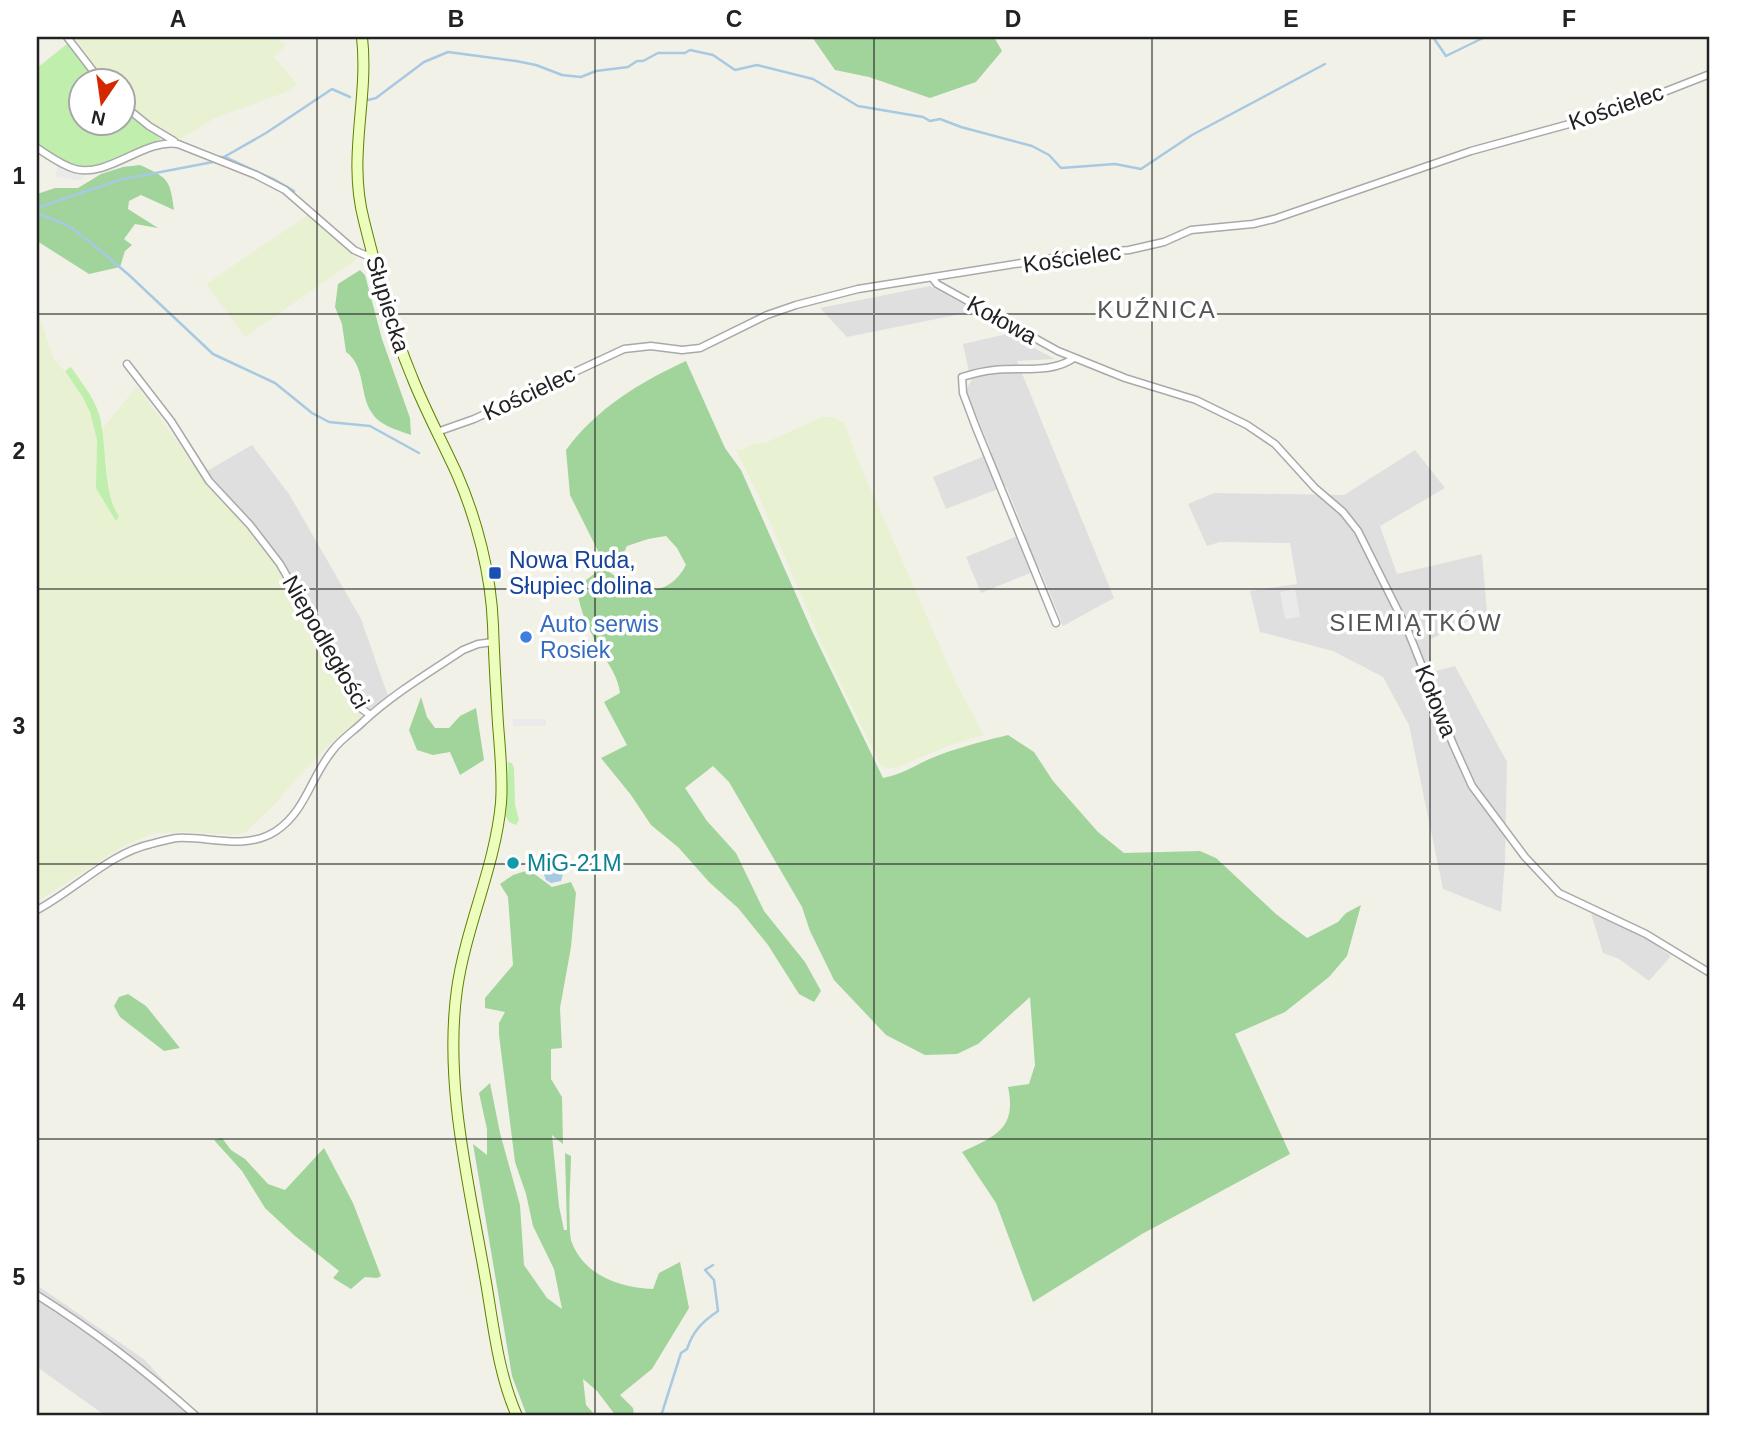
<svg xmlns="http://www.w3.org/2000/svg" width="1747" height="1453" font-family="Arial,sans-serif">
<rect width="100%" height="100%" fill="#f2f1e8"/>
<g fill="#e0dfdf">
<path d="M 930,286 L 976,311 L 847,337 L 820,308 Z"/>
<path d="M 1007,334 L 1055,359 L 1017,361 L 1114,598 L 1063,626 L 1040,569 L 981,593 L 966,557 L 1025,533 L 1006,486 L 946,509 L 933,477 L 992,453 L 966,390 L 971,381 L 963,344 Z"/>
<path d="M 252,445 L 289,494 L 361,619 L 388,696 L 369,710 L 281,562 L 207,471 Z"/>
<path d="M 1415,450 L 1445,488 L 1380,526 L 1397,574 L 1482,554 L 1487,612 L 1429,640 L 1432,672 L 1455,666 L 1507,762 L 1505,861 L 1501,912 L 1443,889 L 1409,725 L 1383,677 L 1333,651 L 1260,632 L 1250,591 L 1297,584 L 1290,543 L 1220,542 L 1207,546 L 1188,504 L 1214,493 L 1344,495 Z"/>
<path d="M 1591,913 L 1629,926 L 1671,956 L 1649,981 L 1619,959 L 1603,953 Z"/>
<path d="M 37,1285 L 145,1360 L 195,1416 L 106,1416 L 37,1367 Z"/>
</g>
<g fill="#e9f1d3">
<path d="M 75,37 L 276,37 L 286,45 L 274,57 L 297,84 L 289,91 L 215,118 L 179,140 L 148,122 L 123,101 L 122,80 L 104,80 Z"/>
<path d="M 308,215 L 357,259 L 245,337 L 206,284 Z"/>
<path d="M 37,309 L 53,357 L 76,386 L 90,412 L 97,440 L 96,477 L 114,510 L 111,501 L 102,429 L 137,386 L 212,491 L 255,536 L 272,558 L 363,716 L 333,741 L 295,780 L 276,803 L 246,832 L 235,835 L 186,832 L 156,833 L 125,845 L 37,902 Z"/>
<path d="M 822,417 L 833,417 L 845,424 L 857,458 L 957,685 L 984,735 L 951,745 L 895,768 L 886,768 L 880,764 L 824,649 L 758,494 L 735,449 L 743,450 L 752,444 L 765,443 Z"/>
</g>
<g fill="#c0eeac">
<path d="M 67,44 L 95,80 L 80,80 L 80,122 L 122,122 L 123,110 L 161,139 C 141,149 99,171 76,165 C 62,161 49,151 37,144 L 37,68 Z"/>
<path d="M 71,367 C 80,381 94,397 99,414 C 107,441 103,497 119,516 L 116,521 L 96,488 L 97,440 L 90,412 L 82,396 L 65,371 Z"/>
<path d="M 508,762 L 512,763 L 514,768 L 515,804 L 519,820 L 516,825 L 509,822 L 506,816 Z"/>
</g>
<g fill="#a1d49b">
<path d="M 812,37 L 994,37 L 1002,51 L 976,82 L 930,98 L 869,77 L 835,70 Z"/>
<path d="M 140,165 C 169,178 170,180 174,210 L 141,195 L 129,201 L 128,209 L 158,228 L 135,224 L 124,239 L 132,245 L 125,251 L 120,267 L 89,274 L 37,241 L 37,194 L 55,188 L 78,188 L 101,174 L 123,167 Z"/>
<path d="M 360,270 L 365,275 L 382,339 L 410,418 L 411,435 C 398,430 380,426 372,413 C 359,395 366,366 346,352 L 342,324 L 335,307 L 338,284 Z"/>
<path d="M 686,361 L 725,448 L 741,470 L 812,631 L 883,778 C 898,775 910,769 923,762 C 945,751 983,741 1008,735 L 1034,752 L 1053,781 L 1098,832 L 1124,853 L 1200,851 L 1216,858 L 1276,914 L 1307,938 L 1338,922 L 1346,913 L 1361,905 L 1347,956 L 1329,977 L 1285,1012 L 1235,1034 L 1290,1154 L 1142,1234 L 1033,1302 L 996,1203 L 962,1152 C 995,1136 1017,1129 1008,1087 L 1029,1084 L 1035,1065 L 1030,997 L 978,1044 L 957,1054 L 925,1055 L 886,1035 L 834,980 L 810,931 L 802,907 L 729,782 L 713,766 L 685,788 L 707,821 L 736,853 L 764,911 L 805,962 L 821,991 L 814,1002 L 799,994 L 768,945 L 738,908 L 709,882 L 679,848 L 651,825 L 631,795 L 601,758 L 627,745 L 604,702 L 620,693 C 618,677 610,667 602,653 C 590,632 579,611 577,587 L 602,568 C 611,572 617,578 625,583 C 651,596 673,590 686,565 L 677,548 L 666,536 L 648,539 L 627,546 L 621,558 L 610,561 L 599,553 L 570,495 L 566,450 C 596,409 640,382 686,361 Z"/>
<path d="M 421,697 L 427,717 L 435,728 L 449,728 L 460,716 L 476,708 L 484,760 L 460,775 L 450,752 L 433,755 L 417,750 L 409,730 Z"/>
<path d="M 529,870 L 552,887 L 571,882 L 576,893 L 571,947 L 560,1008 L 562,1048 L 551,1049 L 551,1079 L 562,1097 L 563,1144 L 552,1135 L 559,1206 L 564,1230 L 567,1230 L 565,1153 L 571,1156 C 571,1173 567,1231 572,1243 C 585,1276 621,1288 653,1289 L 659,1273 L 680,1262 L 689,1308 L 652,1369 L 620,1395 L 633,1408 L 634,1416 L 616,1416 L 597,1391 L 583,1379 L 586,1405 L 596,1416 L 527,1416 L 512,1376 L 473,1144 L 487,1155 L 487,1129 L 479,1093 L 490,1083 L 500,1133 L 520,1205 L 524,1265 L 547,1298 L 562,1309 L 554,1269 L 533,1226 L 526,1194 L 515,1162 L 499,1035 L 499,1023 L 505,1012 L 485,1008 L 485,998 L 513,965 L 508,897 L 500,884 L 513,875 Z"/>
<path d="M 128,994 L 146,1006 L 180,1048 L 164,1051 L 120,1017 L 114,1006 L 119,997 Z"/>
<path d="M 222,1138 L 231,1150 L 245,1159 L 268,1184 L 285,1190 L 324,1148 L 353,1203 L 381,1276 L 377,1278 L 365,1277 L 351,1289 L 333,1278 L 339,1271 L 295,1236 L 265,1208 L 242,1171 L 214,1140 Z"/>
</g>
<g fill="#eaeaea">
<path d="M 58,164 L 87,173 L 80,181 L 55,177 Z"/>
<path d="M 1295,589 L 1300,617 L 1285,619 L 1280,592 Z"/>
<rect x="513" y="719" width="33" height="7"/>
</g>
<path fill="#a7c9e2" d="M 557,862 L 562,862 L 565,867 L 561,881 L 551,883 L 546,880 L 543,872 L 546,865 Z"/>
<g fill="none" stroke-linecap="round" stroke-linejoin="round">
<g stroke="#a7c9e2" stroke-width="2.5">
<path d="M 1433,37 L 1446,56 L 1485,37"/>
<path d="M 368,100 L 376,98 L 424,62 L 448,52 L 516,61 L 536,65 L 562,75 L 581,77 L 596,71 L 628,67 L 637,61 L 643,61 L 658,53 L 685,53 L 690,50 L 713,55 L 735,70 L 757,65 L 813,79 L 858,106 L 923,117 L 930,121 L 940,119 L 961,127 L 1032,146 L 1049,155 L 1061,168 L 1115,164 L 1141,169 L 1192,135 L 1325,64"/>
<path d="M 218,157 L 224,157 L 266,133 L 332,89 L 350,97"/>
<path d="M 225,157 L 275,180 L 294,191"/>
<path d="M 37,208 L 119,180 L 213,162"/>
<path d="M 37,213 L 69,226 L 89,241 L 129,275 L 213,354 L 275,383 L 312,413 L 329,422 L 370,426 L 419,453"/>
<path d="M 661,1416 L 681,1353 L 687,1349 C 693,1331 702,1322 718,1311 L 714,1280 L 705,1270 L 713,1265"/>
</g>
<defs>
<g id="street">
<path d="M 67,37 L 100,80"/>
<path d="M 122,104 L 149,126 L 174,141"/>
<path d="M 37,148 C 48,155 61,165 75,169 C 108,178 145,138 178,144 L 256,175 L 285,190 L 354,250 L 365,255 L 373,253"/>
<path d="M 933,279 L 937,284 L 1058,351 L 1125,378 L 1196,400 L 1247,425 L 1275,444 L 1315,488 L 1343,512 L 1358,531 L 1408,631 L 1453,744 L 1472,786 L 1525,857 L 1559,893 L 1646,934 L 1710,973"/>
<path d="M 127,364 L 171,421 L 209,481 L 250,525 L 280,564 L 362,709 L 370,715"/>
<path d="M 437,432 L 474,419 L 624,349 L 651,346 L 682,350 L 700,348 L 767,315 L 796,305 L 858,289 L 1078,254 L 1129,250 L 1164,242 L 1191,230 L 1253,224 L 1274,219 L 1471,151 L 1613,112 L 1710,74"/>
<path d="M 1056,623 L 975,425 L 963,393 L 962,377 C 972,374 983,371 994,370 C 1021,367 1051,374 1074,358"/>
<path d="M 37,910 C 75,890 110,853 151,844 C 159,842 169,839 177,838 C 210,836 245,851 276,831 C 306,811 311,776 333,750 C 342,738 354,731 364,721 C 393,694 430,672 463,650 L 478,644 L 493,642"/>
<path d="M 37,1295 C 94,1331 146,1371 196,1416"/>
</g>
<path id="secondary" d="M 362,37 C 369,100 347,156 364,221 C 377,273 391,327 412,377 C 425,410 442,441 457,474 C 477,520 491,574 493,625 C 494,658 496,691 498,724 C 500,750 503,777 501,803 C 495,867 466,926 457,989 C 444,1082 468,1180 484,1271 C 493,1320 497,1371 517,1416"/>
</defs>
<use href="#street" stroke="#a9a9a9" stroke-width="9"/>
<use href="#secondary" stroke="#5b8100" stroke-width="12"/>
<use href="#street" stroke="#fff" stroke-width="6"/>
<use href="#secondary" stroke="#edfdbb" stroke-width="10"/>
</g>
<path fill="none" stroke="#222" stroke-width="2" stroke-opacity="0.55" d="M 317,37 L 317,1416M 595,37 L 595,1416M 874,37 L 874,1416M 1152,37 L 1152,1416M 1430,37 L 1430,1416M 37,314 L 1710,314M 37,589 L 1710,589M 37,864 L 1710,864M 37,1139 L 1710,1139"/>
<rect fill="#1a4fb4" stroke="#fff" stroke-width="2.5" x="488" y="566" width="14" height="14" rx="3.5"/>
<circle fill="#3f7fe0" stroke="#fff" stroke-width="2.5" cx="526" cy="637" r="7"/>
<circle fill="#0f9aa8" stroke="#fff" stroke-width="2.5" cx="513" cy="863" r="7"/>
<g text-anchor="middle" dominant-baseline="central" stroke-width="7" stroke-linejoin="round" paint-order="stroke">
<g font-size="23" fill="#222" stroke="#fff">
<text transform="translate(1616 107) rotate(-19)">Kościelec</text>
<text transform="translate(1072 258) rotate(-8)">Kościelec</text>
<text transform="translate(388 304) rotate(73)">Słupiecka</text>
<text transform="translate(1002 320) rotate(29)">Kołowa</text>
<text transform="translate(529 393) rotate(-25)">Kościelec</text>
<text transform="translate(326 642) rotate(60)">Niepodległości</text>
<text transform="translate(1436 701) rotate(68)">Kołowa</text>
</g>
<g font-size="23" fill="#164399" stroke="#fff" text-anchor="start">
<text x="509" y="560">Nowa Ruda,<tspan x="509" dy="26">Słupiec dolina</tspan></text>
</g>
<g font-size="23" fill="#366cbe" stroke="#fff" text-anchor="start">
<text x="540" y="624">Auto serwis<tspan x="540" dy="26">Rosiek</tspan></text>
</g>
<g font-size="23" fill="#0d838f" stroke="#fff" text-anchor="start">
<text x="527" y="863">MiG-21M</text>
</g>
<g font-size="24" letter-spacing="2" fill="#555" stroke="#fff">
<text x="1157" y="309">KUŹNICA</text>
<text x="1416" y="622">SIEMIĄTKÓW</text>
</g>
</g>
<rect width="1747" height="1453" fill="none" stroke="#ffffff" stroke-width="77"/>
<g transform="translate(102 102) rotate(193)"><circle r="33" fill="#ffffff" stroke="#a7a7a7" stroke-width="2"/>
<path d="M0-5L12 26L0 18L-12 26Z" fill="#d32800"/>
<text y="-10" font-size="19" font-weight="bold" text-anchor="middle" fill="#222222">N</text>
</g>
<rect x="38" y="38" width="1670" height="1376" fill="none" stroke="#222" stroke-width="2.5"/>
<g font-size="23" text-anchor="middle" font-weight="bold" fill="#222">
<text x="178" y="27">A</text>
<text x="456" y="27">B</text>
<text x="734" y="27">C</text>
<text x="1013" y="27">D</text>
<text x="1291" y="27">E</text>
<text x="1569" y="27">F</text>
<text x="19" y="184">1</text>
<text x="19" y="459">2</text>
<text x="19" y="734">3</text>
<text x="19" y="1010">4</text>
<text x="19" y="1285">5</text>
</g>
</svg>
